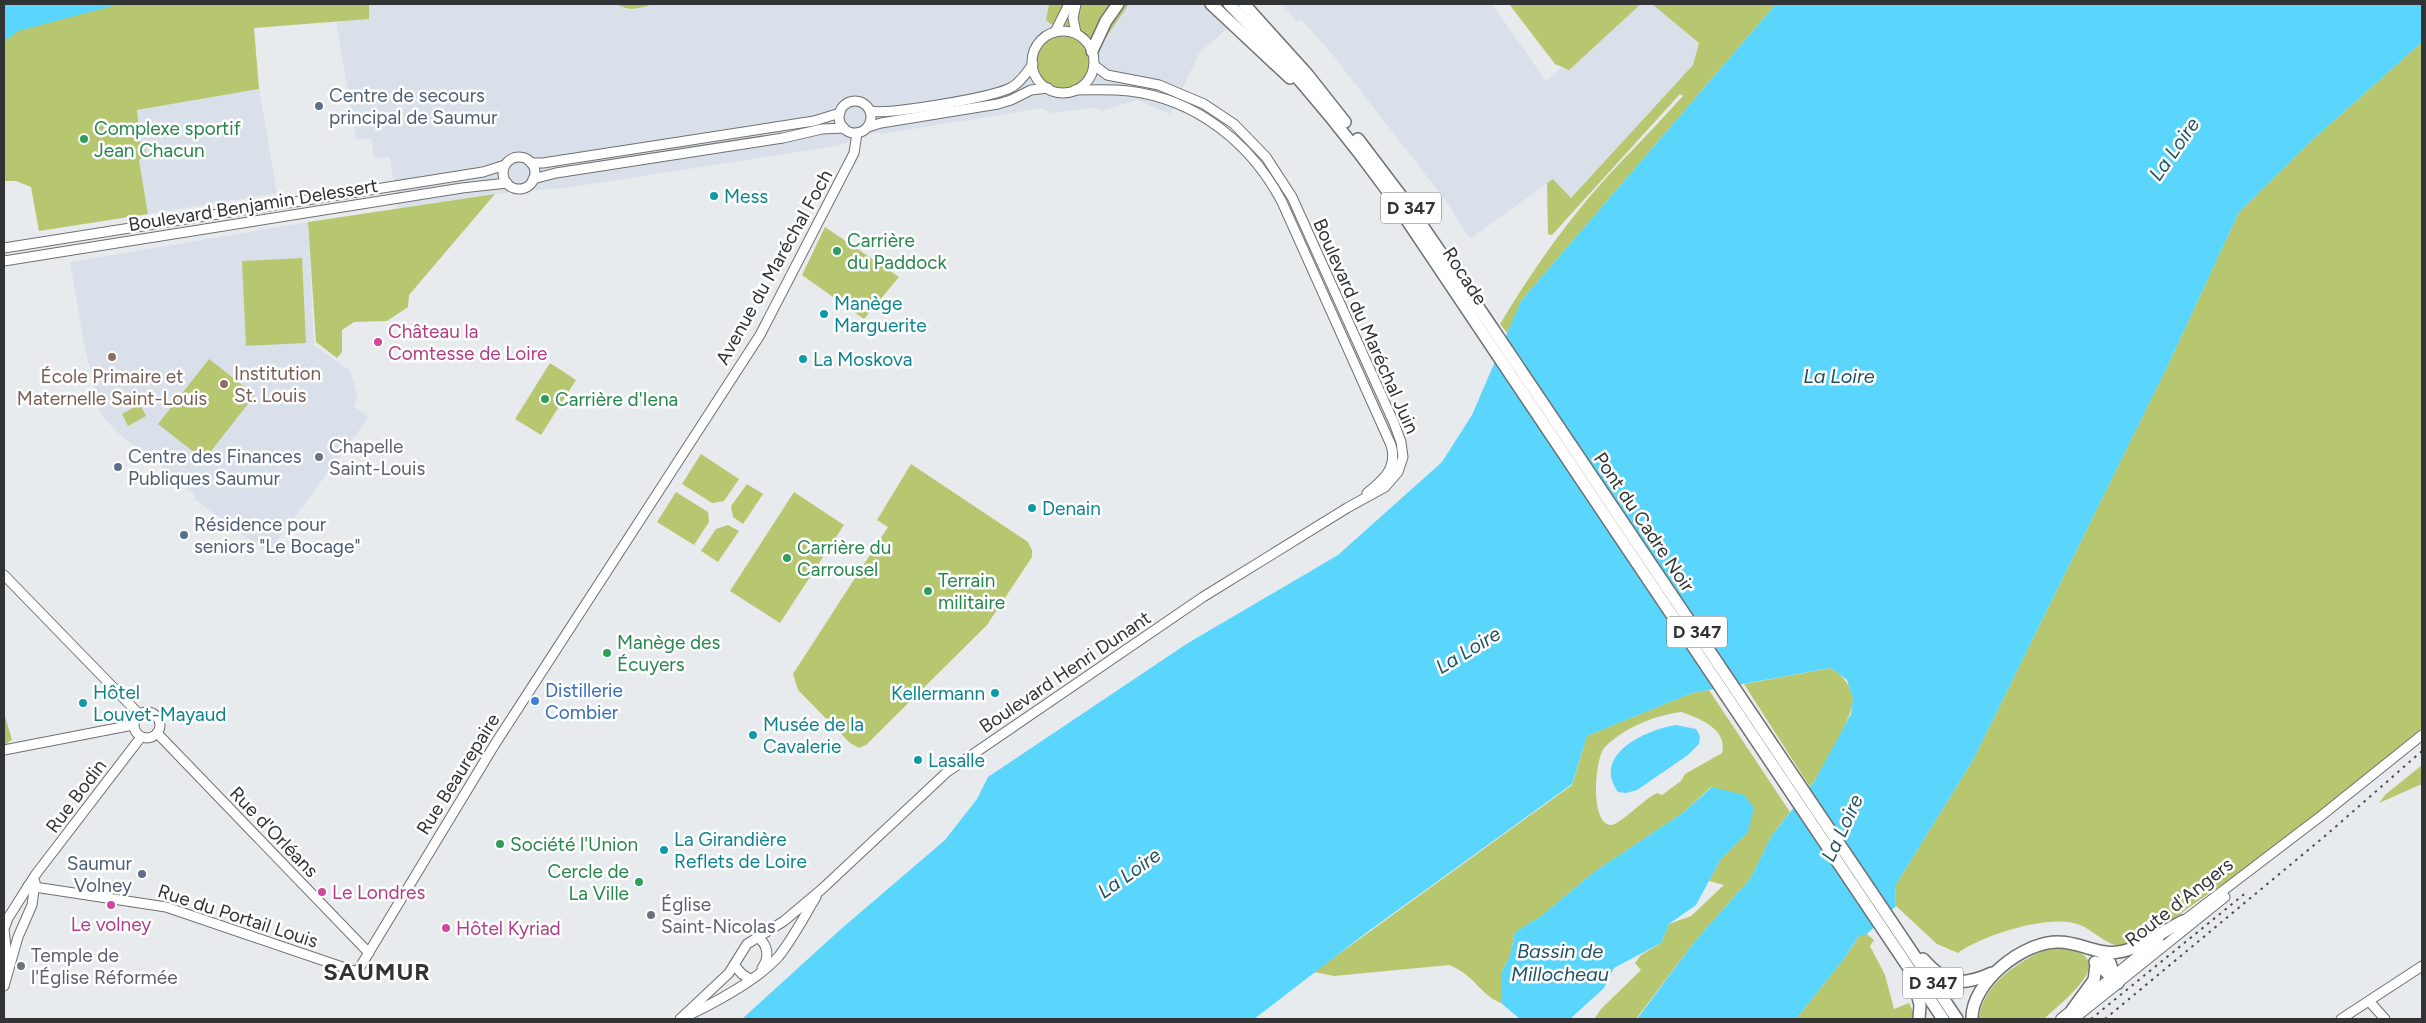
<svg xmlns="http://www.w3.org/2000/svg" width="2426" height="1023" font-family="Figtree,sans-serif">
<rect width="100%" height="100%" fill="#e8ebee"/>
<g fill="#d9e0e9">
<path d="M 369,4 L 616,4 L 627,10 L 636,10 L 653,4 L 1049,4 L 1046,20 L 1117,19 L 1129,4 L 1204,4 L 1228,28 L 1200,52 L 1170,114 L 1137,100 L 1102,111 L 1094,108 L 1051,113 L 1043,108 L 881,134 L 878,132 L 837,146 L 565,188 L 512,192 L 398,208 L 390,157 L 374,158 L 371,138 L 356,140 L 336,22 L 368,19 Z"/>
<path d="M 1282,4 L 1492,4 L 1546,81 L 1562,67 L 1570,69 L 1641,4 L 1652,4 L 1699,43 L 1693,65 L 1571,198 L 1553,179 L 1470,239 L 1446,201 L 1332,54 L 1301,19 L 1297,22 Z"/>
<path d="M 259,89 L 277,193 L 148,214 L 139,160 L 137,110 Z"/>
<path d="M 308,222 L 314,345 L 350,371 L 358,398 L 353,406 L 369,417 L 268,553 L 194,499 L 195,495 L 117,432 L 102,416 L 98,406 L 83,338 L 70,262 Z"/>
</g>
<g fill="#b7c770" fill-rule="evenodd">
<path d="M 4,4 L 369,4 L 369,19 L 254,28 L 259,89 L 137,110 L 140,142 L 144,142 L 146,154 L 139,160 L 148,214 L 39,231 L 31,187 L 16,181 L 4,181 L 4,178 L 6,177 L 4,177 Z"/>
<path d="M 616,4 L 653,4 C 638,9 630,12 616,4 Z"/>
<path d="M 1049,4 L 1129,4 L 1104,40 L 1092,39 L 1051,24 L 1046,20 Z"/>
<path d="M 1509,4 L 1641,4 L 1569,70 L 1555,64 Z"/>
<path d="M 1652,4 L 1776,4 L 1521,301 L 1508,334 L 1500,324 C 1534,267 1574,211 1620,163 C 1641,141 1662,119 1683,96 L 1680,94 L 1552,235 L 1548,234 L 1547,183 L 1553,179 L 1571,198 L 1693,65 L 1699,43 Z"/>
<circle cx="1063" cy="62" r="26"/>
<path d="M 2422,42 L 2422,728 C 2350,787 2278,847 2201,899 C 2179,914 2156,934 2131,944 C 2112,952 2097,932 2080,925 C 2051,913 1983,935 1958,953 L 1937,944 L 1896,906 L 1895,886 L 1973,760 L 2169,363 L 2239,212 L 2308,144 Z"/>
<path d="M 495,194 L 409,295 L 408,307 L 387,321 L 354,322 L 342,330 L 342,352 L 337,358 L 316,342 L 308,222 Z"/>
<path d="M 825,227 L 899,277 L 864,319 L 802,275 Z"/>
<path d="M 302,258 L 306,343 L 246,346 L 242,261 Z"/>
<path d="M 209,359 L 255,395 L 204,460 L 158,424 Z"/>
<path d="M 550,363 L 576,380 L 541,435 L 515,419 Z"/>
<path d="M 140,404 L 146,416 L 128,426 L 122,414 Z"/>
<path d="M 701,454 L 739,479 L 724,501 L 712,503 L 682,484 Z"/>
<path d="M 911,464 L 1028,542 L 1032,550 L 1032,557 L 987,625 L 866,745 L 859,748 L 850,743 L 798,690 L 793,674 L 888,527 L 877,520 Z"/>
<path d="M 747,484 L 763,494 L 743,524 L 733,517 L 731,506 Z"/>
<path d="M 676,492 L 708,512 L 709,522 L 694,545 L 657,522 Z"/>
<path d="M 794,492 L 844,525 L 780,623 L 730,591 Z"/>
<path d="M 728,525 L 739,531 L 718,562 L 701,551 L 716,529 Z"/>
<path d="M 1831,668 C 1842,676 1851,684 1853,699 C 1855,713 1821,773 1810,787 L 1744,684 Z"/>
<path d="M 1709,690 L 1790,812 L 1772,835 L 1750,879 L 1695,941 L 1636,1019 L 1594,1019 L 1601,1009 L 1641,970 L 1635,963 L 1641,955 L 1661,943 L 1669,924 L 1691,916 L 1724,885 L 1709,881 L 1721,859 L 1748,832 L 1711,787 L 1684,812 L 1594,872 L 1540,917 L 1515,932 L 1510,956 L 1501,974 L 1501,1003 C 1480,995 1474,974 1449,965 L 1334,976 L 1314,972 L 1572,785 L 1587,736 L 1692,693 ZM 1681,712 C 1699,718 1728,729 1722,753 L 1685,774 L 1681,781 L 1662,795 L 1657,793 C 1645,798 1620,825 1611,825 C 1590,825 1594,759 1605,747 C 1625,727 1654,716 1681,712 Z"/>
<path d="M 4,713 L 12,740 L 4,745 Z"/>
<path d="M 2422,765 L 2422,784 L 2379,803 L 2385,795 Z"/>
<path d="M 1867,934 L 1874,940 L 1870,946 L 1885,975 L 1894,1009 L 1909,1003 L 1915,1016 L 1913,1019 L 1796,1019 L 1843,960 L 1860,935 Z"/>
<path d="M 2051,947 C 2127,952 2070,995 2044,1019 L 1979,1019 C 1982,984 2020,960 2051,947 Z"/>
</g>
<g fill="#5ad6fd">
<path d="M 4,4 L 120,4 L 18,31 L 4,42 Z"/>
<path d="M 1776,4 L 2422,4 L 2422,42 L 2308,144 L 2239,212 L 2169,363 L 1973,760 L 1895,886 L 1896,906 L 1867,934 L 1859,936 L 1843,960 L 1796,1019 L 1637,1019 L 1695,941 L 1750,879 L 1772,835 L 1814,782 L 1851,714 L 1853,699 L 1847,680 L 1831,668 L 1692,693 L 1587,736 L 1572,784 L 1366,933 L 1254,1019 L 742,1019 L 841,929 L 945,840 L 977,799 L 988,777 L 1188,643 L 1338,555 L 1442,462 L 1472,415 L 1521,301 Z"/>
<path d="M 1676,725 L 1696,729 L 1700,736 L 1699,744 L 1688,755 L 1637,790 L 1626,793 L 1618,792 C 1591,754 1646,730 1676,725 Z"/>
<path d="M 1712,787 L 1744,795 L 1754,808 L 1748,832 L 1721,859 L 1696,905 L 1669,924 L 1661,943 L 1614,968 L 1604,988 L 1570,1019 L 1520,1019 L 1501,1003 L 1501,974 L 1510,956 L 1515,932 L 1540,917 L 1594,872 L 1684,812 Z"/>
</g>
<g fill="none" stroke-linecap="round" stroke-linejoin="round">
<defs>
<g id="secondary">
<path d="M 1076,4 L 1073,18 L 1076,33"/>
<circle cx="1063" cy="62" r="31"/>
<path d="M 1055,32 L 1069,4"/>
<path d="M 1075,90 C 1093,90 1111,89 1129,91 C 1196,99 1251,143 1282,202 L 1391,445 C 1398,468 1383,480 1367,493"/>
<circle cx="855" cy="117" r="16"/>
<path d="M 870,111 C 889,115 996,97 1012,87 C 1021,82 1027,72 1033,64"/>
<path d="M 868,127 L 881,123 L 998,104 L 1011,100 L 1031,90 L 1048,88"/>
<circle cx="519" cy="173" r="16"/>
<path d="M 531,163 L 543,163 L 814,121 L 840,113"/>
<path d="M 533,179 L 556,173 L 783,138 L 822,129 L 844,128"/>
<path d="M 4,248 L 483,172 L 505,165"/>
<path d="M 4,261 L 462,188 L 507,183"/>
<path d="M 4,575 L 139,714"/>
<circle cx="147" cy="725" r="13"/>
<path d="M 157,733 L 369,953"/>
<path d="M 4,750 L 133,725"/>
<path d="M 28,886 L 166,907 L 357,972 L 495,744 L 760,335 L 854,153 L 857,133"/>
<path d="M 2178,925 L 2321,816 L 2422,735"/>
<path d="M 757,937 C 768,944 770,957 762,968"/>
<path d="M 734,965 L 742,974 L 750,979"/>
<path d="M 8,968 L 4,929 L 8,918 L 36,874 L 141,737"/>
<path d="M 2118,983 L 2225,897"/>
<path d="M 4,986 L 18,937 L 32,905 L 35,882"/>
<path d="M 2082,1001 L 2159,939"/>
<path d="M 2369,1001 L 2385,1019"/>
<path d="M 685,1017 C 714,1003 758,980 779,956 C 793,938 804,917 816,897"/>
<path d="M 680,1019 L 729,973 L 747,944 L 784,921 L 822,889 L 947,772 L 1203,597 L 1347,508 L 1385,487 L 1398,472 L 1403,457 L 1401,442 L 1394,423 L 1292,197 L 1266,157 L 1234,124 L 1204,104 L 1159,85 L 1107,75 L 1094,65"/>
<path d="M 2341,1019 L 2422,966"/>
</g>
<g id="primary">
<path d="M 2061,1019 L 2072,1010"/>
<path d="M 2073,1019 L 2118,983"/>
</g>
<g id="highway">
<path d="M 1211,4 L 1290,78"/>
<path d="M 1229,4 C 1286,62 1338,123 1386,189 L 1943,1019"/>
<path d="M 1244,4 L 1307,74 L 1345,122"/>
<path d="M 1092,51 L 1106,21 L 1118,4"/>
<path d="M 1358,139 L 1408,205 L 1485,317 L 1957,1019"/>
<path d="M 2101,952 L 2110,963 L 2117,983"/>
<path d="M 1923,959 C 1946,985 1961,987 1992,973"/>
<path d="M 2095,962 L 2118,983"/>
<path d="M 1914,982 L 1920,1005 L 1919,1019"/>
<path d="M 2072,1010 L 2094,980 L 2096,965"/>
<path d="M 1972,1019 C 1971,983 2023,941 2059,942 C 2079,942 2098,955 2118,952 C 2138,950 2165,930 2183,921"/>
</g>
</defs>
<use href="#secondary" stroke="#6e7072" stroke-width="11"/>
<use href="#primary" stroke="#6e7072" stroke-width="12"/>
<use href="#highway" stroke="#6e7072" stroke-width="14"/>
<use href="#secondary" stroke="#fff" stroke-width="9"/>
<use href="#primary" stroke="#fff" stroke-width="10"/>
<use href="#highway" stroke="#fff" stroke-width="11"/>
<g stroke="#494b4d" stroke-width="2" stroke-dasharray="2.5 5" stroke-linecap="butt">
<path d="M 2091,1019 L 2248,891"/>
<path d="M 2105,1019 L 2325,836 L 2422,751"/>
</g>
</g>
<g fill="#5c6f8a" stroke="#fff" stroke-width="2">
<circle cx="319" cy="106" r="5"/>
<circle cx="118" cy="467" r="5"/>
<circle cx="184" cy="535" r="5"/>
<circle cx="142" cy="874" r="5"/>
</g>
<g fill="#2e9e5b" stroke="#fff" stroke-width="2">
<circle cx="84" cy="139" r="5"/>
<circle cx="837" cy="251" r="5"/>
<circle cx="545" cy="399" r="5"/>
<circle cx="787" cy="558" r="5"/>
<circle cx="928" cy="591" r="5"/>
<circle cx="607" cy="653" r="5"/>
<circle cx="500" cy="844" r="5"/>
<circle cx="639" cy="882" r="5"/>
</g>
<g fill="#0f9aa8" stroke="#fff" stroke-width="2">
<circle cx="714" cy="196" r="5"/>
<circle cx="824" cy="314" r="5"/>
<circle cx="803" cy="359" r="5"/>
<circle cx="1032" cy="508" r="5"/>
<circle cx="995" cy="693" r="5"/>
<circle cx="83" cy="703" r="5"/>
<circle cx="753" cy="735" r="5"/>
<circle cx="918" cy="760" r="5"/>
<circle cx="664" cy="850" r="5"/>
</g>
<g fill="#d1479c" stroke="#fff" stroke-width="2">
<circle cx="378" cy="342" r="5"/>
<circle cx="322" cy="892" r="5"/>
<circle cx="111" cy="905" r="5"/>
<circle cx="446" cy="928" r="5"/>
</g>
<g fill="#8d6e63" stroke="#fff" stroke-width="2">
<circle cx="112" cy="357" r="5"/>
<circle cx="224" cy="384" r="5"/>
</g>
<g fill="#6b7280" stroke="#fff" stroke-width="2">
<circle cx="319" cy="457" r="5"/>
<circle cx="651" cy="915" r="5"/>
<circle cx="21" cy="966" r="5"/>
</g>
<circle fill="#3f7fe0" stroke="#fff" stroke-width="2" cx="535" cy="701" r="5"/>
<g text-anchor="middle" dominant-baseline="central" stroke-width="5" stroke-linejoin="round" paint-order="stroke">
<g fill="#fff" stroke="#707072" stroke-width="1">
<rect x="1381" y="192.5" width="60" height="31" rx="4"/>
<rect x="1667" y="616.5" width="60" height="31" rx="4"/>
<rect x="1903" y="967.5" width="60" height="31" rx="4"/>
</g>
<g font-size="18" font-weight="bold" fill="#323335">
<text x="1411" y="208">D 347</text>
<text x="1697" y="632">D 347</text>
<text x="1933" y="983">D 347</text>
</g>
<g font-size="19" fill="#4e5e75" stroke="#fff" text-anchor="start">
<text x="329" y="95">Centre de secours<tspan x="329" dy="22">principal de Saumur</tspan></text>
<text x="128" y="456">Centre des Finances<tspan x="128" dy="22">Publiques Saumur</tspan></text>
<text x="194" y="524">Résidence pour<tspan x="194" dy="22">seniors "Le Bocage"</tspan></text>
<text x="132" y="863" text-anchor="end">Saumur<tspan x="132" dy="22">Volney</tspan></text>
</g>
<g font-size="19" fill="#27864d" stroke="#fff" text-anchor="start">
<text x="94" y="128">Complexe sportif<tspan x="94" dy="22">Jean Chacun</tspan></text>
<text x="847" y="240">Carrière<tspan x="847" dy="22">du Paddock</tspan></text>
<text x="555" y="399">Carrière d'Iena</text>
<text x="797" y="547">Carrière du<tspan x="797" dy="22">Carrousel</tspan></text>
<text x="938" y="580">Terrain<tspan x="938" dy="22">militaire</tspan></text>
<text x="617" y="642">Manège des<tspan x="617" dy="22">Écuyers</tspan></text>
<text x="510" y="844">Société l'Union</text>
<text x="629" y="871" text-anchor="end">Cercle de<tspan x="629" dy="22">La Ville</tspan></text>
</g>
<g font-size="19" fill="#0d838f" stroke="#fff" text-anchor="start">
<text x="724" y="196">Mess</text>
<text x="834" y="303">Manège<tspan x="834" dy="22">Marguerite</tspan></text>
<text x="813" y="359">La Moskova</text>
<text x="1042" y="508">Denain</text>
<text x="93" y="692">Hôtel<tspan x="93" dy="22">Louvet-Mayaud</tspan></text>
<text x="985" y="693" text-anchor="end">Kellermann</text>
<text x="763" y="724">Musée de la<tspan x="763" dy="22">Cavalerie</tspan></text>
<text x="928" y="760">Lasalle</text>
<text x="674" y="839">La Girandière<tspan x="674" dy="22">Reflets de Loire</tspan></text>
</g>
<g font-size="19" fill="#323335" stroke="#fff">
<text transform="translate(253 205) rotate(-9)">Boulevard Benjamin Delessert</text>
<text transform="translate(774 267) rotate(-61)">Avenue du Maréchal Foch</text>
<text transform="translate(1465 276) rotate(57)">Rocade</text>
<text transform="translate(1366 326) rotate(66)">Boulevard du Maréchal Juin</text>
<text transform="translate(1644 522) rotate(56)">Pont du Cadre Noir</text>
<text transform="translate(1065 672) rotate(-34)">Boulevard Henri Dunant</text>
<text transform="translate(458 774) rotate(-58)">Rue Beaurepaire</text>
<text transform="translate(76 796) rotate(-53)">Rue Bodin</text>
<text transform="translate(274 832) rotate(46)">Rue d'Orléans</text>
<text transform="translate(2179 902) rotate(-38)">Route d'Angers</text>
<text transform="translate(238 916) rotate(18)">Rue du Portail Louis</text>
</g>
<g font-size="19" fill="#b23c85" stroke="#fff" text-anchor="start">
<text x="388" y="331">Château la<tspan x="388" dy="22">Comtesse de Loire</tspan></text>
<text x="332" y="892">Le Londres</text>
<text x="111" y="924" text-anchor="middle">Le volney</text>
<text x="456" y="928">Hôtel Kyriad</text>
</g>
<g font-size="19" fill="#785e54" stroke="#fff" text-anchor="start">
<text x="234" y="373">Institution<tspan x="234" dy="22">St. Louis</tspan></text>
<text x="112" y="376" text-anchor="middle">École Primaire et<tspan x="112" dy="22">Maternelle Saint-Louis</tspan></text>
</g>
<g font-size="19" fill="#5b616d" stroke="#fff" text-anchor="start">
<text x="329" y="446">Chapelle<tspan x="329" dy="22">Saint-Louis</tspan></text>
<text x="661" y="904">Église<tspan x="661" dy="22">Saint-Nicolas</tspan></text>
<text x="31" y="955">Temple de<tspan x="31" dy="22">l'Église Réformée</tspan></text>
</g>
<g font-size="19" fill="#366cbe" stroke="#fff" text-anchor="start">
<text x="545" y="690">Distillerie<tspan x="545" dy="22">Combier</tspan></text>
</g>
<g font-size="20" font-style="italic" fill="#1f5363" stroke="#fff">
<text transform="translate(2174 149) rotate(-55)">La Loire</text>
<text x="1839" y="376">La Loire</text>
<text transform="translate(1468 650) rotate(-31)">La Loire</text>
<text transform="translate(1842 828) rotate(-65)">La Loire</text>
<text transform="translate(1129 873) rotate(-35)">La Loire</text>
<text x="1560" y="951">Bassin de<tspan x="1560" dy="23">Millocheau</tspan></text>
</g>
<g font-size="24" font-weight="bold" letter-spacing="1" fill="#323335" stroke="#fff">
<text x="377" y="971">SAUMUR</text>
</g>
</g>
<rect width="2426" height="1023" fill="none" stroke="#323335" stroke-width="10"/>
</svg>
